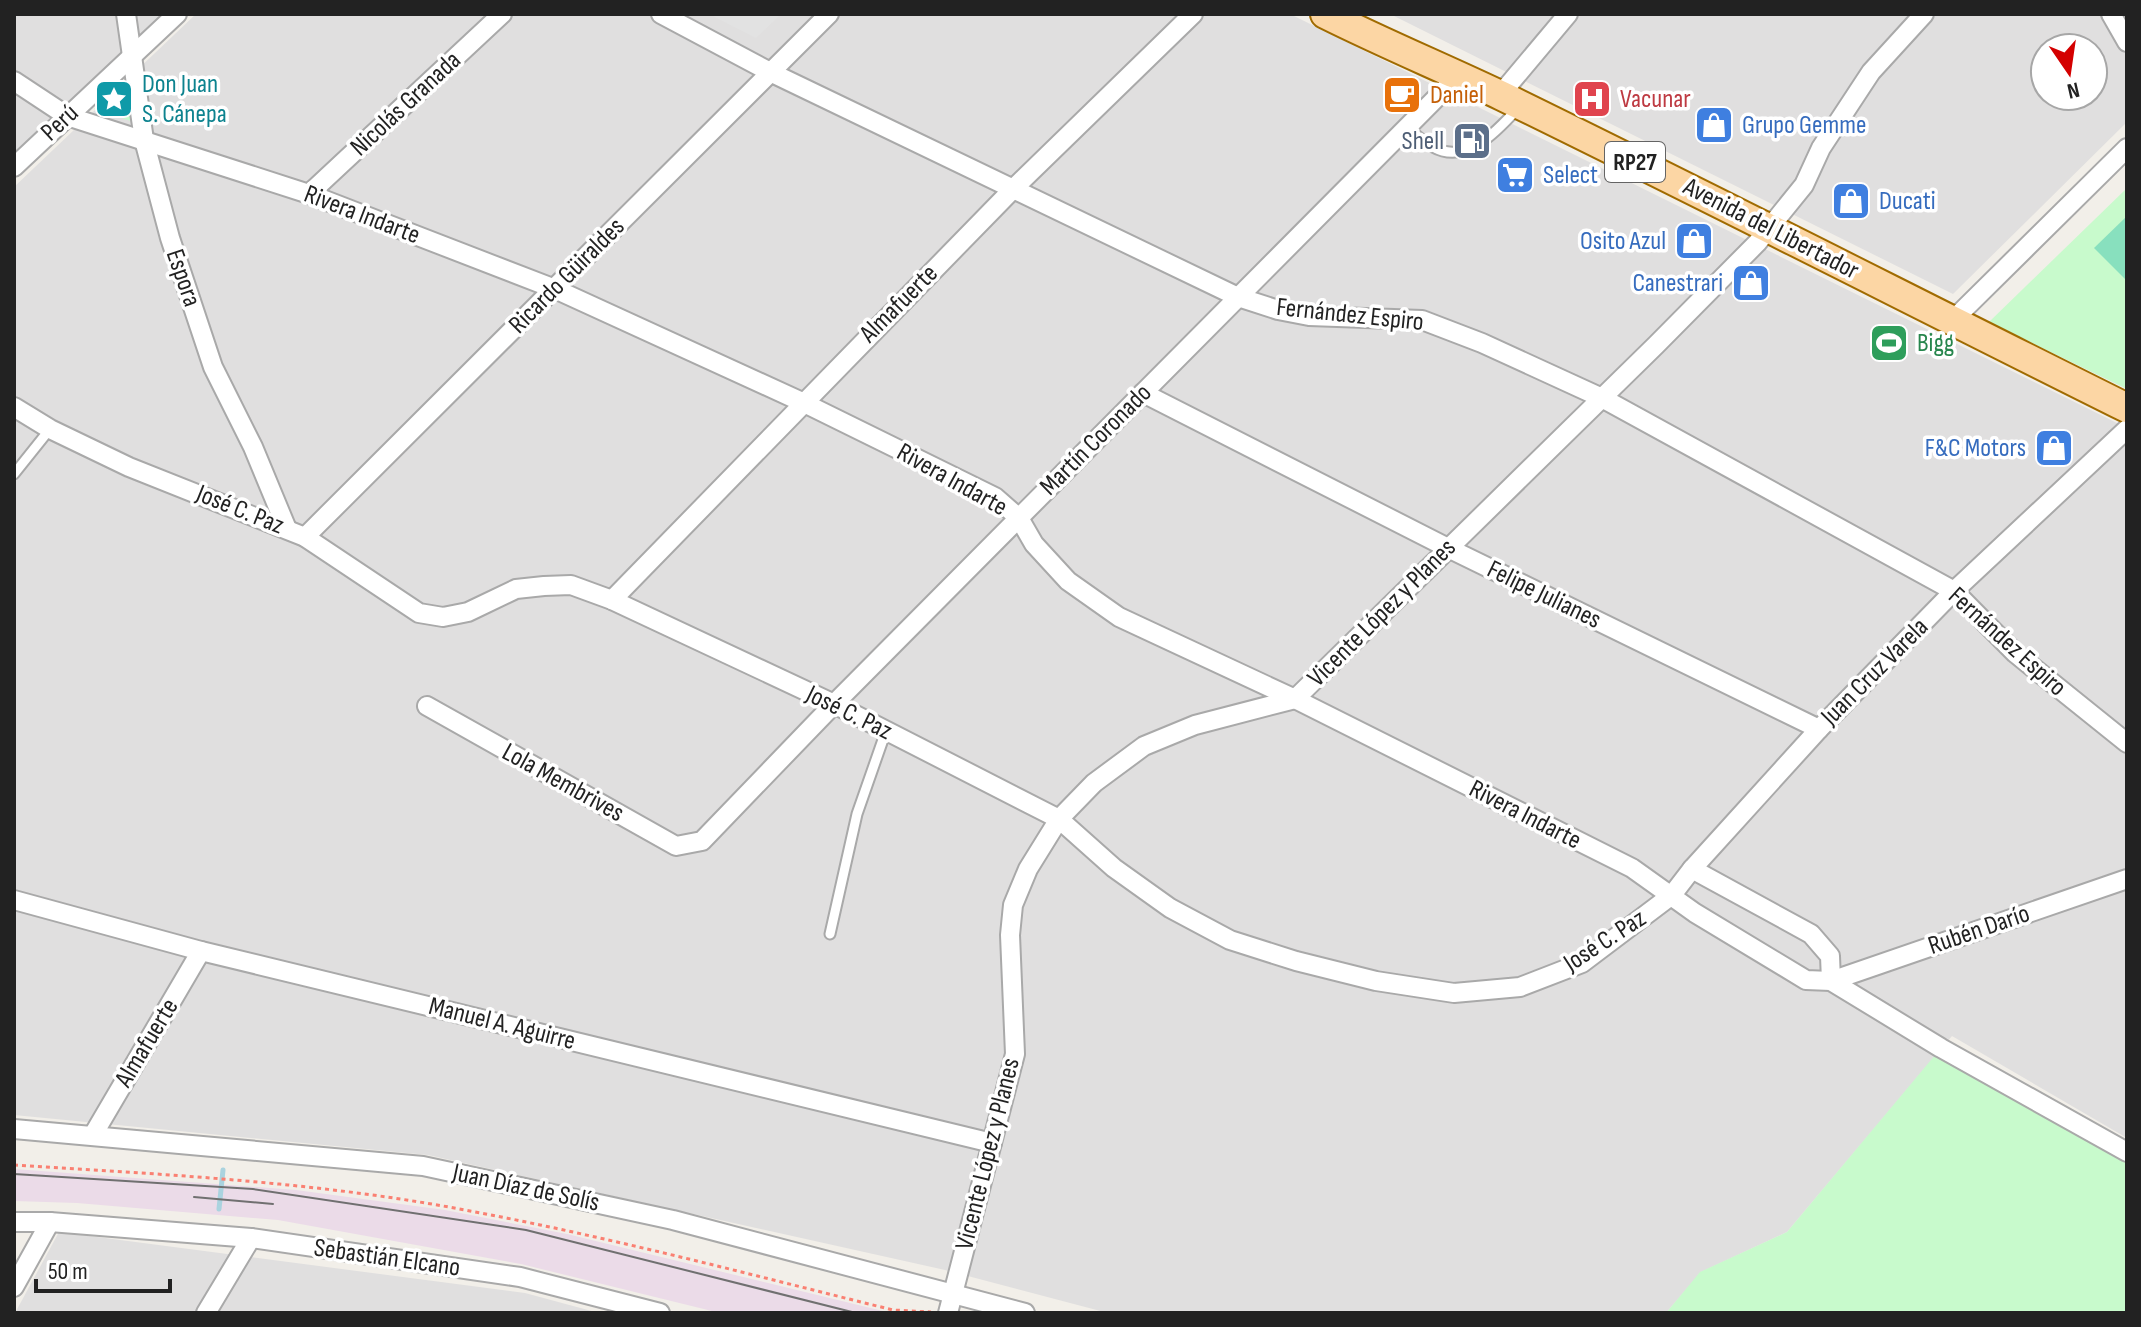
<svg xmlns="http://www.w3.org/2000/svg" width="2141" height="1327" font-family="'Sofia Sans Condensed',sans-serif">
<rect width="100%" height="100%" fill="#f2efe9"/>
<g fill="#e0dfdf" fill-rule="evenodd">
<path d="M 14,14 L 166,14 L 14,158 Z"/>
<path d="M 196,14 L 1290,14 L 2127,428 L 2127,1138 L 1952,1036 L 1787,1232 L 1701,1272 L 1666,1313 L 1108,1313 L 945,1270 L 428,1155 L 14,1115 L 14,187 Z"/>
<path d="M 1390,14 L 2127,14 L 2127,122 L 1953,294 ZM 2045,48 L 2093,48 L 2093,96 L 2045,96 Z"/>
<path d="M 59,1232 L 525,1293 L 599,1313 L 15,1313 Z"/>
</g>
<path fill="#ebdbe8" d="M 14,1169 L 296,1190 L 445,1210 L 567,1234 L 891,1313 L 720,1313 L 521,1264 L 278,1220 L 77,1203 L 14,1201 Z"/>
<g fill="#c8facc">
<path d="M 125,82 L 134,122 L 94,109 Z"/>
<path d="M 2127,188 L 2127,389 L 1989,322 Z"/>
<path d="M 1941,1048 L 2127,1157 L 2127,1313 L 1666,1313 L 1700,1272 L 1787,1232 Z"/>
</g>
<path fill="#88e0be" d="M 2127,216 L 2127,281 L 2094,248 Z"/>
<path fill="#e2e2e2" d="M 709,14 L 781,14 L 756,38 Z"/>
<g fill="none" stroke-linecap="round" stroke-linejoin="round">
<path stroke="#aad3df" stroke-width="5" d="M 219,1209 L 223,1170"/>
<defs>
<g id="lane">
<path d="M 1407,127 C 1415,134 1423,142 1433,147 C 1467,166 1499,129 1519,107"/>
<path d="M 14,474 L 50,429"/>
<path d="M 830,934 L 857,814 L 886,731"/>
</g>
<g id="street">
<path d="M 126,14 L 144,140 L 170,238 L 213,367 L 253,447 L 287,529"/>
<path d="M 661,14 L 770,72 L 1238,297 L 1278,310 L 1309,316 L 1422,320 L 1482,343 L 1602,398 L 1954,591 L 2015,653 L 2127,743"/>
<path d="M 2111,14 L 2127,42"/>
<path d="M 14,81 L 67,116 L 309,194 L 555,289 L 802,402 L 995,497 L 1019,518 L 1034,544 L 1068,581 L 1119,617 L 1295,699 L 1632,868 L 1695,913 L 1806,980 L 1831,981 L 1941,1048 L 2127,1152"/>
<path d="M 1500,95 L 1568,14"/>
<path d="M 14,167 L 177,14"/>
<path d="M 309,194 L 502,14"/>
<path d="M 1952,321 L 2127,148"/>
<path d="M 1143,393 L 1448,548 L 1819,729"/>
<path d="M 14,407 L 50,429 L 129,467 L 305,537 L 419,613 L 443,617 L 468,612 L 516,589 L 544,586 L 571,585 L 612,600 L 834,704 L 1059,819 L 1114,868 L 1170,908 L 1230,940 L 1296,961 L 1376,981 L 1454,993 L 1520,987 L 1582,963 L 1672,895 L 1692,869 L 1819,729 L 1954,591 L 2127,429"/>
<path d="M 305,537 L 829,14"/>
<path d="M 612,600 L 1013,189 L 1193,14"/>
<path d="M 427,706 L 676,846 L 702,841 L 834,704 L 1458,76"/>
<path d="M 1692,869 L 1811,934 L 1830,956 L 1831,981"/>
<path d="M 14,900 L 201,951 L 992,1143"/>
<path d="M 1831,981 L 2127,879"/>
<path d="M 14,1129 L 423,1166 L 673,1220 L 1025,1313"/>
<path d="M 93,1135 L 201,951"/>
<path d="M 14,1222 L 50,1222 L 251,1238 L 520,1277 L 660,1313"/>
<path d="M 14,1287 L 50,1222"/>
<path d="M 206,1313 L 251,1238"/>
<path d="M 948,1313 L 1015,1054 L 1010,935 L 1013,905 L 1028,869 L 1059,819 L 1094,783 L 1144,746 L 1195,725 L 1295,699 L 1656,345 L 1757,243 L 1804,185 L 1821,148 L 1871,72 L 1924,14"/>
</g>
<path id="primary" d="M 1325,14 C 1383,43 1443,68 1502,96 C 1711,198 1918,304 2127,408"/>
</defs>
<use href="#lane" stroke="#a9a9a9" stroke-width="13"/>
<use href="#street" stroke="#a9a9a9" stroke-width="22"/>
<use href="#primary" stroke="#a06b00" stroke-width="32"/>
<path stroke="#fa8072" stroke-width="3" stroke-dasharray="4 4" stroke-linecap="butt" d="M 14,1165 C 157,1174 301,1181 443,1206 C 595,1233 744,1273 893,1310 L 931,1312"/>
<use href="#lane" stroke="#fff" stroke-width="9"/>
<use href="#street" stroke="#fff" stroke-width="18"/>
<use href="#primary" stroke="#fcd6a4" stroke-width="28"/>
<g stroke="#707070" stroke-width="2">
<path d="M 14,1174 L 253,1189 L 526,1230 L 856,1313"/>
<path d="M 194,1197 L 273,1204"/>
</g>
</g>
<defs>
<symbol id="cafe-square" viewBox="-11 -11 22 22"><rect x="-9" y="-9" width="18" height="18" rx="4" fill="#e8710a" stroke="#fff"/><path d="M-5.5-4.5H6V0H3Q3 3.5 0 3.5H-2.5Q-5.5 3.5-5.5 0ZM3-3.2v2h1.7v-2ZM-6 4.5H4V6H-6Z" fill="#fff"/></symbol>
<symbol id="sight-square" viewBox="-11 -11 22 22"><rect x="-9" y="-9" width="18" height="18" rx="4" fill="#0f9aa8" stroke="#fff"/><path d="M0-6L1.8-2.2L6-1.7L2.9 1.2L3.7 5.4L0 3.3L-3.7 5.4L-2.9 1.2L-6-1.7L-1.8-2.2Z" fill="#fff"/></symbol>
<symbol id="hospital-square" viewBox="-11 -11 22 22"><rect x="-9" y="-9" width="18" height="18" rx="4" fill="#e0444e" stroke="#fff"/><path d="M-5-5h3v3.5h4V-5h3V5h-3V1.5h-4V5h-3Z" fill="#fff"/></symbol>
<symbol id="shop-square" viewBox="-11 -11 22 22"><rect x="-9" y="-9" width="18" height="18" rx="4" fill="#3f7fe0" stroke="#fff"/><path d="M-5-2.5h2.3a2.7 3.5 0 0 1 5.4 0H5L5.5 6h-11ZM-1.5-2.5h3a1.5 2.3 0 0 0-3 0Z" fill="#fff"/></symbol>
<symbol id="fuel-square" viewBox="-11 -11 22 22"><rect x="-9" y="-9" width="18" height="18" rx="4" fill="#5c6f8a" stroke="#fff"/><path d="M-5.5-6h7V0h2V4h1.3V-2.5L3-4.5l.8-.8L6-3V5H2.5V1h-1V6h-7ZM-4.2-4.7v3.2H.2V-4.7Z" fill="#fff"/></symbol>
<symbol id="supermarket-square" viewBox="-11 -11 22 22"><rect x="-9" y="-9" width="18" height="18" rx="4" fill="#3f7fe0" stroke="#fff"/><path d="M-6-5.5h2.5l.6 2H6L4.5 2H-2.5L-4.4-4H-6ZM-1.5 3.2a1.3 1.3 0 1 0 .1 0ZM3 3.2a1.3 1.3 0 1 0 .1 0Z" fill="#fff"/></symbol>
<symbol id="stadium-square" viewBox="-11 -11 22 22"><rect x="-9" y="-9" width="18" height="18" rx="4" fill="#2e9e5b" stroke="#fff"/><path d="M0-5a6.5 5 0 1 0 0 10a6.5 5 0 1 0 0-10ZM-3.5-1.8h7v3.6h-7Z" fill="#fff"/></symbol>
</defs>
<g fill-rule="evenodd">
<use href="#cafe-square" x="1380" y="73" width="44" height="44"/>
<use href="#sight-square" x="92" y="77" width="44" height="44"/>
<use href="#hospital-square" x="1570" y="77" width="44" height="44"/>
<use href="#shop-square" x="1692" y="103" width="44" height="44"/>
<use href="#fuel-square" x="1450" y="119" width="44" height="44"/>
<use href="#supermarket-square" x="1493" y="153" width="44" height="44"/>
<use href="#shop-square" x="1829" y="179" width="44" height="44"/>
<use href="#shop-square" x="1672" y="219" width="44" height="44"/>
<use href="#shop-square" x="1729" y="261" width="44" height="44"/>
<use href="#stadium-square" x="1867" y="321" width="44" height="44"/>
<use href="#shop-square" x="2032" y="426" width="44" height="44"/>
</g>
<g text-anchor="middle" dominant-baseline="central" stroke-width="7" stroke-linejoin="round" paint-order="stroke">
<rect fill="#fff" stroke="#646464" stroke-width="2" x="1605" y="142" width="60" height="40" rx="6"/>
<g font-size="24" font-weight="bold" fill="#222">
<text x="1635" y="162">RP27</text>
</g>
<g font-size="26" fill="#0d838f" stroke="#fff" text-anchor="start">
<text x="142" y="84">Don Juan<tspan x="142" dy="30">S. Cánepa</tspan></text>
</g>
<g font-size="26" fill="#c56008" stroke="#fff" text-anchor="start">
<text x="1430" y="95">Daniel</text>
</g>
<g font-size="26" fill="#be3a42" stroke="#fff" text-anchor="start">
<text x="1620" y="99">Vacunar</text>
</g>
<g font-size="26" fill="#222" stroke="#fff">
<text transform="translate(406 104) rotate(-43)">Nicolás Granada</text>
<text transform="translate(60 123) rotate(-43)">Perú</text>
<text transform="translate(362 215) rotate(21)">Rivera Indarte</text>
<text transform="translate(1771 229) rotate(27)">Avenida del Libertador</text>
<text transform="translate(567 276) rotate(-45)">Ricardo Güiraldes</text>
<text transform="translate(183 278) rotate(71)">Espora</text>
<text transform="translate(899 304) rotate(-45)">Almafuerte</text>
<text transform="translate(1350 315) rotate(6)">Fernández Espiro</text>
<text transform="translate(1096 440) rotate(-45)">Martín Coronado</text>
<text transform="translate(952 480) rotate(29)">Rivera Indarte</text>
<text transform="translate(240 510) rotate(22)">José C. Paz</text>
<text transform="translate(1544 595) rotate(26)">Felipe Julianes</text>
<text transform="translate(1382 613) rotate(-45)">Vicente López y Planes</text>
<text transform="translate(2007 642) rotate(42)">Fernández Espiro</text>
<text transform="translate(1875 672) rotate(-45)">Juan Cruz Varela</text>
<text transform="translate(849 713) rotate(26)">José C. Paz</text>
<text transform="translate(563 783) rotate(29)">Lola Membrives</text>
<text transform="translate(1525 815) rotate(27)">Rivera Indarte</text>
<text transform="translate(1979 930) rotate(-19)">Rubén Darío</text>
<text transform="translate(1605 941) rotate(-33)">José C. Paz</text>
<text transform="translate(502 1024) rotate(14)">Manuel A. Aguirre</text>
<text transform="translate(147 1043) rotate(-59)">Almafuerte</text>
<text transform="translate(988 1154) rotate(-76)">Vicente López y Planes</text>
<text transform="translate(526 1188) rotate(12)">Juan Díaz de Solís</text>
<text transform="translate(387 1258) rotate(8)">Sebastián Elcano</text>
</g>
<g font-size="26" fill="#366cbe" stroke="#fff" text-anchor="start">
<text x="1742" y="125">Grupo Gemme</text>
<text x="1543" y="175">Select</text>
<text x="1879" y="201">Ducati</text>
<text x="1666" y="241" text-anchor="end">Osito Azul</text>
<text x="1723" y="283" text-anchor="end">Canestrari</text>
<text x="2026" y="448" text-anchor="end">F&amp;C Motors</text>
</g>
<g font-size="26" fill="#4e5e75" stroke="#fff" text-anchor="end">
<text x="1444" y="141">Shell</text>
</g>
<g font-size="26" fill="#27864d" stroke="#fff" text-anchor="start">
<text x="1917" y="343">Bigg</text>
</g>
</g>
<rect width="2141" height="1327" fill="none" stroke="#222222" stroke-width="32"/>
<g transform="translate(2069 72) rotate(167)"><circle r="38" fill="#ffffff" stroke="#a7a7a7" stroke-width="2"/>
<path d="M0-6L14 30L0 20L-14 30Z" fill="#d40000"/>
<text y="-12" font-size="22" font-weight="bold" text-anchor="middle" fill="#222222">N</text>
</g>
<path d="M36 1279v12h134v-12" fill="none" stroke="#222222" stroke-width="4"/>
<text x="48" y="1279" font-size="24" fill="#222222" stroke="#ffffff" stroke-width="6" paint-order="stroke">50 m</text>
</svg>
